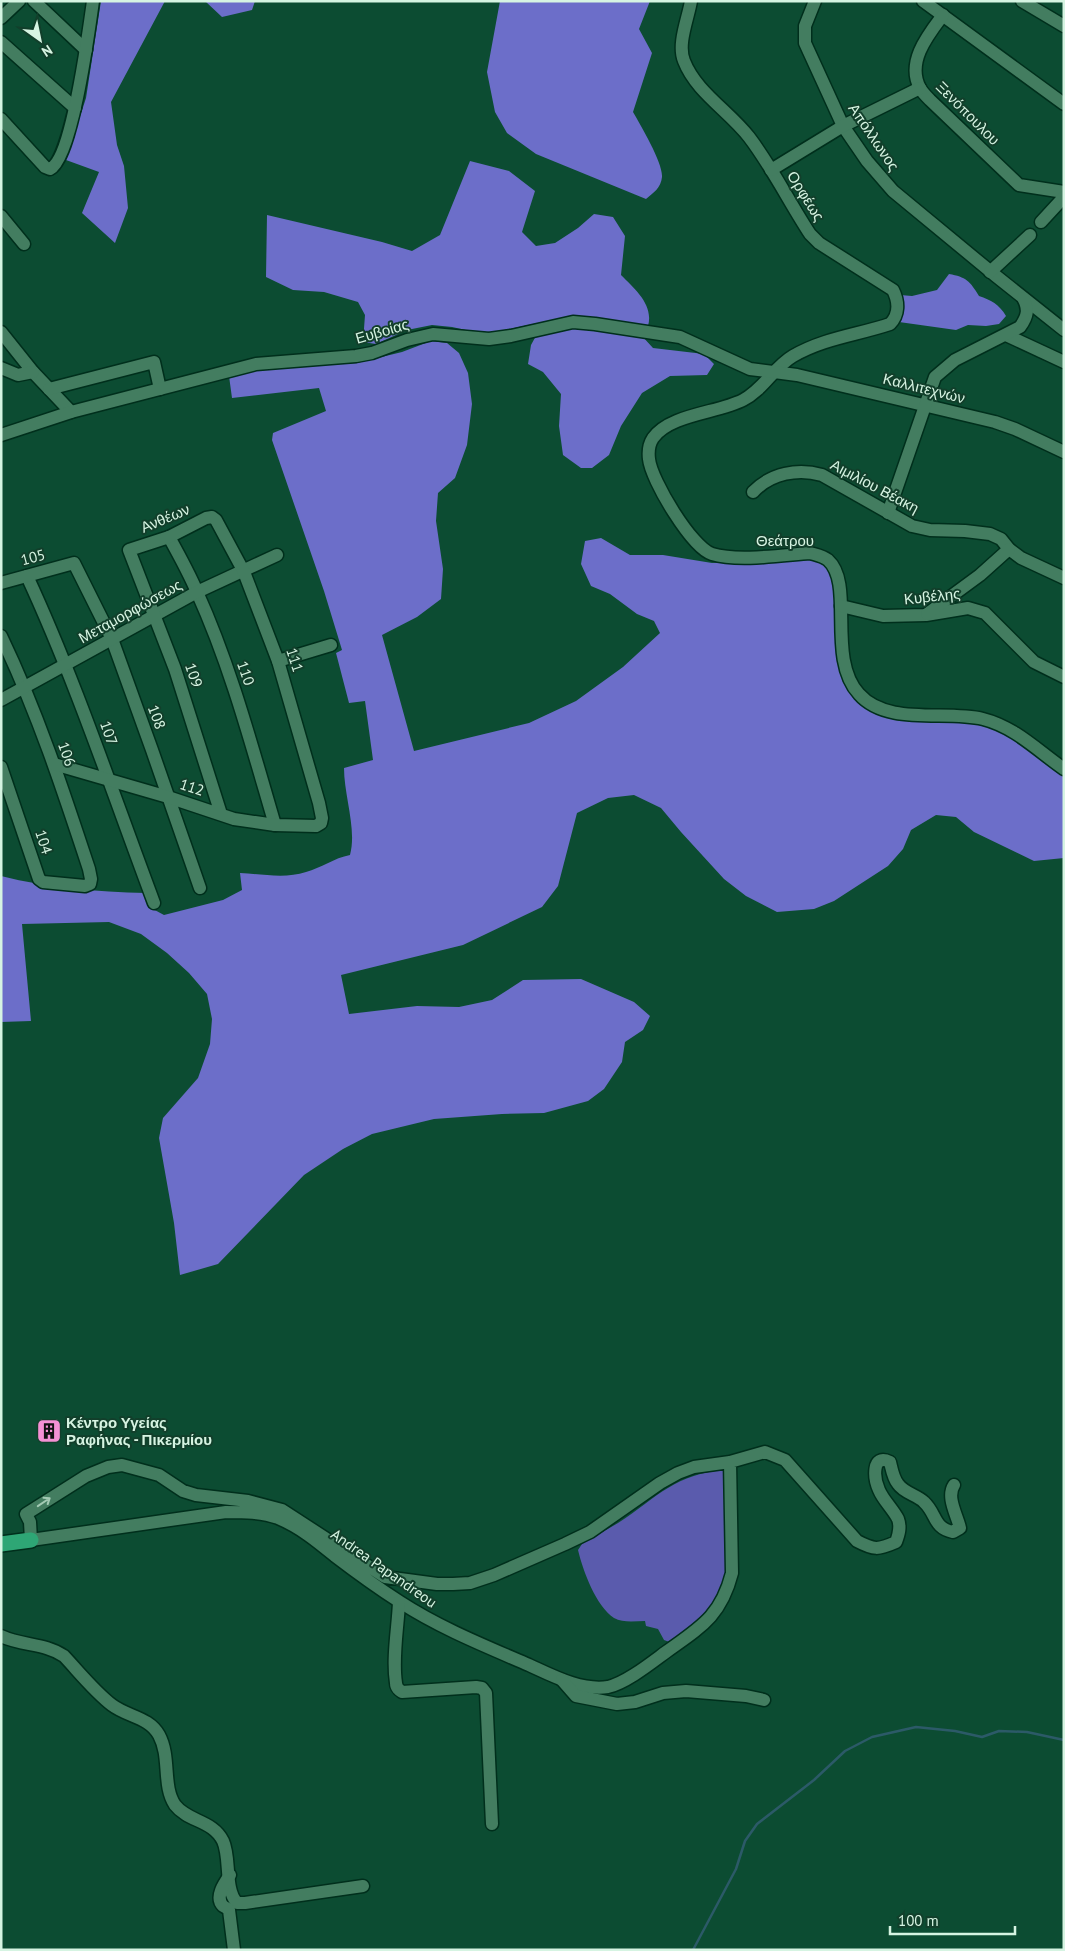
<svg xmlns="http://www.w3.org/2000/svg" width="1065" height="1951" font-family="'PT Sans',sans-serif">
<rect width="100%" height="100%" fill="#0c4c32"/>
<path fill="#5a5bad" d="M 727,1470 L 729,1571 L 717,1607 L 672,1643 L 664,1640 L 658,1629 L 646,1626 L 645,1621 C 635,1621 623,1623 614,1618 C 596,1606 583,1571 578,1550 L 582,1544 C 594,1537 606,1530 618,1523 C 658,1497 675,1473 727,1470 Z"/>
<g fill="#6c6ec9">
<path d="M 101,1 L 165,1 L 111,102 L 117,145 L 124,166 L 128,208 L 115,243 L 82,213 L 99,172 L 66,160 L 86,98 Z"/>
<path d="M 205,1 L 255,1 L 252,10 L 222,17 Z"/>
<path d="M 500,1 L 650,1 L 639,29 L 652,53 L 633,112 C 641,126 663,163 662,177 C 661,188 653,193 646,199 L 536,154 L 507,133 L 495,112 L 487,72 Z"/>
<path d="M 470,161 L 509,171 L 535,191 L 522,232 L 536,246 L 555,243 L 578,228 L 594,214 L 613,217 L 625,236 L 621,275 C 635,289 654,305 648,326 L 579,316 L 557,319 L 495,332 L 475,332 L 452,327 L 432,325 L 407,330 L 376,344 L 363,342 L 365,315 L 358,302 L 324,292 L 293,290 L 266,277 L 267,215 L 382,242 L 412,251 L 440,235 Z"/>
<path d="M 949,274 C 966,277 970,281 979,296 C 991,300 999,304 1006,316 L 999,324 L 986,326 L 968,325 L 956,330 L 899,322 L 901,310 L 900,295 L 912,296 L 937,290 Z"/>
<path d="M 572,327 L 642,336 L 653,348 L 704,354 L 714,364 L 707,375 L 670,376 L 642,393 L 621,426 L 609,455 L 592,468 L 581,468 L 563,455 L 559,426 L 561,394 L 543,372 L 528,364 L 531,345 L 537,334 Z"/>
<path d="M 431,341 L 447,343 L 459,353 L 468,373 L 472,404 L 467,445 L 455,478 L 438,493 L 436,521 L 443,569 L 441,599 L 417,617 L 382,635 L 414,751 L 529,723 L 576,701 L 623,667 L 660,633 L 654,621 L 637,614 L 610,594 L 591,586 L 581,564 L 585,541 L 601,538 L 630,555 L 663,555 L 712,563 L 811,559 C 824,564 830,570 835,583 L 838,654 L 843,682 L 859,704 L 888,718 L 981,723 L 1018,739 L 1064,774 L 1064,858 L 1034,861 L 974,832 L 956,817 L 936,815 L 911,830 L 903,849 L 888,866 L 834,901 L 814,909 L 777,912 L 746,896 L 724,879 L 681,832 L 661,808 L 634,795 L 608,798 L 577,813 L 558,886 L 542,907 L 463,945 L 341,975 L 349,1014 L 417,1006 L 459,1007 L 492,1000 L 523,980 L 581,979 L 634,1002 L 650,1016 L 643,1030 L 625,1042 L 622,1062 L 604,1089 L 588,1101 L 544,1113 L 502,1114 L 434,1119 L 372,1134 L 343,1149 L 304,1175 L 218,1264 L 180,1275 L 174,1223 L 159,1138 L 163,1118 L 198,1078 L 210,1044 L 212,1019 L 207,994 L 189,973 L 167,953 L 141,934 L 109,922 L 22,924 L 31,1021 L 1,1022 L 1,876 C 49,888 96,892 146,893 L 151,908 L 164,915 L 223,900 L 242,890 L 240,873 C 262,874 285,879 306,872 C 321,868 334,858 350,855 C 357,829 344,796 344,768 L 373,760 L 365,701 L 349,703 L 336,653 L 342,650 L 324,591 L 272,440 L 273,433 L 326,411 L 319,388 L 232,398 L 229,376 L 270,367 L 357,363 L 402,352 Z"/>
</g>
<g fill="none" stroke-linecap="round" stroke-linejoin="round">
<path stroke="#2c5a68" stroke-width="2.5" d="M 693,1950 L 736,1869 L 745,1841 L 757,1824 L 814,1780 L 845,1751 L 872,1737 L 916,1727 L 955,1731 L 982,1737 L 999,1731 L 1027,1732 L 1064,1740"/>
<defs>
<g id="minor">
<path d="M 34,1 L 86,50"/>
<path d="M 691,1 C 688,19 677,44 684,61 C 696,92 729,111 749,137 C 772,167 789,202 810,234 L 819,243 L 893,290 C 899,302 899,315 890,324 C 857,335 824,338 793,356 C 774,367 763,390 743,400 C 718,413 670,414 653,438 C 649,444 648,451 649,459 C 651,480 692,548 712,554 C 738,562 783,555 810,553 C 817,555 823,556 828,560 C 855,584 826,658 859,694 C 887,726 945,710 983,719 C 1015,727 1038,751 1064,769"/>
<path d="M 815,1 L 805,26 L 805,43 L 843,126 L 867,161 L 893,191 L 996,276 L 1064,330"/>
<path d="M 923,1 L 1064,104"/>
<path d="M 1022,1 L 1064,26"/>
<path d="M 943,15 C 928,35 906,62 920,88 C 922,92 927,97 930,100 L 1019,185 L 1064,192"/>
<path d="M 1,18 L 19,1"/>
<path d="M 1,42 L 75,108"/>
<path d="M 1,119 L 45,167 L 50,169 C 72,159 89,29 93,1"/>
<path d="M 771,170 L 843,126 L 920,88"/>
<path d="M 1,216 L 24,244"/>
<path d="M 1041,222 L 1064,197"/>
<path d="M 990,272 L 1030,235"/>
<path d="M 1,332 L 33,372 L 71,412"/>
<path d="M 1006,335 L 1064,362"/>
<path d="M 1,368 L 18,375 L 33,372"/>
<path d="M 49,389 L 154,362 L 160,389"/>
<path d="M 1,435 L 71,412 L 256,364 L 356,356 L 372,353 L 407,340 L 433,334 L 489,339 L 511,336 L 573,322 L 595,324 L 680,337 L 750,369 L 797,375 L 995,422 L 1015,429 L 1064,452"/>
<path d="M 753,492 C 771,473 798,468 822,475 L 912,526 L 930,530 L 965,531 L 990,534 L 1001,539 L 1009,549 L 1021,558 L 1064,578"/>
<path d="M 888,513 L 935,377 L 955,360 L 1020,327 C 1028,316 1029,309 1023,298"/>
<path d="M 169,537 C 179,555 189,573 197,592 C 231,667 252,747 275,825"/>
<path d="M 27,576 C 76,682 113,794 154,903"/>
<path d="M 1,583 L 74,563 L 112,639 L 152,750 L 200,888"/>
<path d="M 841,606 L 883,616 L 926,615 L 968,608 L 985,613 L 1034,662 L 1064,677"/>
<path d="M 927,614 L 980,575 L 1009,549"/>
<path d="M 1,636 C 37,711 63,790 89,869 L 91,879 L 90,884 L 85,886 L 43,882 L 39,879 L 1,767"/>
<path d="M 278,661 L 331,645"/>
<path d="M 1,700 L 197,592 L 277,555"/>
<path d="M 54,764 L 168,797 L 234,819 L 275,825 L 316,826 L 321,823 L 322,818 L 319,803 L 278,661 L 244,572 L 216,520 L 212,517 L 206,518 L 169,537 L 129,550 L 175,669 L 221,814"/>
<path d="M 730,1462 L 732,1573 C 721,1616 701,1627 666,1652 C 651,1663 626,1683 608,1687 C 581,1691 553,1676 529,1665 C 485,1646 440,1628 400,1602 C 378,1588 356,1572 335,1556 C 318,1542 300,1527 278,1518 C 262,1512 244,1512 226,1512 L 31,1540 L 30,1522 L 26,1514 L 86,1476 L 108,1467 L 122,1465 L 159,1475 L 183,1491 L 196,1495 L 248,1501 L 282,1510 L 385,1577 L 437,1584 L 453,1584 L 470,1583 L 494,1575 L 565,1544 L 590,1532 L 660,1483 L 678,1473 L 694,1467 L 730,1462 L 765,1452 L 785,1460 L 857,1541 C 874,1550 878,1550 896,1542 C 899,1534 901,1527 898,1519 C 893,1509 883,1500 879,1490 C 874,1479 871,1453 890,1462 C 892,1470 893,1478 898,1484 C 904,1493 917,1495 924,1502 C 937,1514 933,1528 953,1532 L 960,1528 C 957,1515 946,1497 954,1485"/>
<path d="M 399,1602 C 398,1627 392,1658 396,1683 C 396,1688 399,1690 402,1692 L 476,1687 L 482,1688 L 486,1693 L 492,1824"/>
<path d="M 1,1636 C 22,1646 45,1643 64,1656 C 79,1672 94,1691 112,1705 C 128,1717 149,1717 159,1735 C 171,1757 162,1786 175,1805 C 188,1822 213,1820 223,1841 C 231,1858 224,1889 237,1903 L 245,1903 L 363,1886"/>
<path d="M 562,1680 L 576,1696 L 617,1704 L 635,1702 L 663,1693 L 686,1691 L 746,1696 L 764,1700"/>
<path d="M 230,1875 C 225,1882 214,1897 223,1906 C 225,1907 227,1908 229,1910 L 234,1950"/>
</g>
<path id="major" d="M 1,1544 L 31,1540"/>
</defs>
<use href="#minor" stroke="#002f1c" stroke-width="15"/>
<use href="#major" stroke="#002f1c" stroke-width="18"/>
<use href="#minor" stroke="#437d60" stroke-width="12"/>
<use href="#major" stroke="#2ea675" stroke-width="15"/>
</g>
<defs><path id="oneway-shaft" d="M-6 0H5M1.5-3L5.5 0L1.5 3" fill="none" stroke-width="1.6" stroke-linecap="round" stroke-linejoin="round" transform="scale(1.25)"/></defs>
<use stroke="#a3cab4" href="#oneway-shaft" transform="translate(44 1502) rotate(-34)"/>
<defs>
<symbol id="building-square" viewBox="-11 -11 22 22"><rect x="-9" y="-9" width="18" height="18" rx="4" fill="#f491d4" stroke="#123f2b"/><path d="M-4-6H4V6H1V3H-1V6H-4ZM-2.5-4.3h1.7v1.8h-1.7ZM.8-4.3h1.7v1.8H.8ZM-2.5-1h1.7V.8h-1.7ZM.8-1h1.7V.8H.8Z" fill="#111"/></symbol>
</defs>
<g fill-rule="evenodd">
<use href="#building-square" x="35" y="1417" width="28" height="28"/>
</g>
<g text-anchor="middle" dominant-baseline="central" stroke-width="4" stroke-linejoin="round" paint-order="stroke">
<g font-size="15" fill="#d6f4e2" stroke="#123f2b">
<text transform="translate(968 113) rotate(45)">Ξενόπουλου</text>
<text transform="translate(874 137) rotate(56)">Απόλλωνος</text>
<text transform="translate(806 196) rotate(58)">Ορφέως</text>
<text transform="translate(382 331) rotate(-16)">Ευβοίας</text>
<text transform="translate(924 388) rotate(14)">Καλλιτεχνών</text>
<text transform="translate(875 486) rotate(28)">Αιμιλίου Βέακη</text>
<text transform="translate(165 518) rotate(-23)">Ανθέων</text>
<text x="785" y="540">Θεάτρου</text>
<text transform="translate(33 557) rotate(-15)">105</text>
<text transform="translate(932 596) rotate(-6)">Κυβέλης</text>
<text transform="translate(130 611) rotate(-29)">Μεταμορφώσεως</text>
<text transform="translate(295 660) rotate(72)">111</text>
<text transform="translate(246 673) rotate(71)">110</text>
<text transform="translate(194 675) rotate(71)">109</text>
<text transform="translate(157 717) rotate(69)">108</text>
<text transform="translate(109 733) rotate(70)">107</text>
<text transform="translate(67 754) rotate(70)">106</text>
<text transform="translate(192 787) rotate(18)">112</text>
<text transform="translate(44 842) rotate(72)">104</text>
<text transform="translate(384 1568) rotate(35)">Andrea Papandreou</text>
</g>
<g font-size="15" font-weight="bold" fill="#d6f4e2" stroke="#123f2b" text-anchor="start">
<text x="66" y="1422">Κέντρο Υγείας<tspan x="66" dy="17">Ραφήνας - Πικερμίου</tspan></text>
</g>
</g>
<rect width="1065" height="1951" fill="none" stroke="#d6f4e2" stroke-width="5"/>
<g transform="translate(40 40) rotate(147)" stroke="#123f2b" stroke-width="4" paint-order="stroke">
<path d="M0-4L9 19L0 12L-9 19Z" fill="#d6f4e2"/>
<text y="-8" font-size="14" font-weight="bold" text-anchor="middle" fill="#d6f4e2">N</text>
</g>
<path d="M890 1926v8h125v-8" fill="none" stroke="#d6f4e2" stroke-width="2.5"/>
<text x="898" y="1926" font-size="15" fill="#d6f4e2" stroke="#123f2b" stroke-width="4" paint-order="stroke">100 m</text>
</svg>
